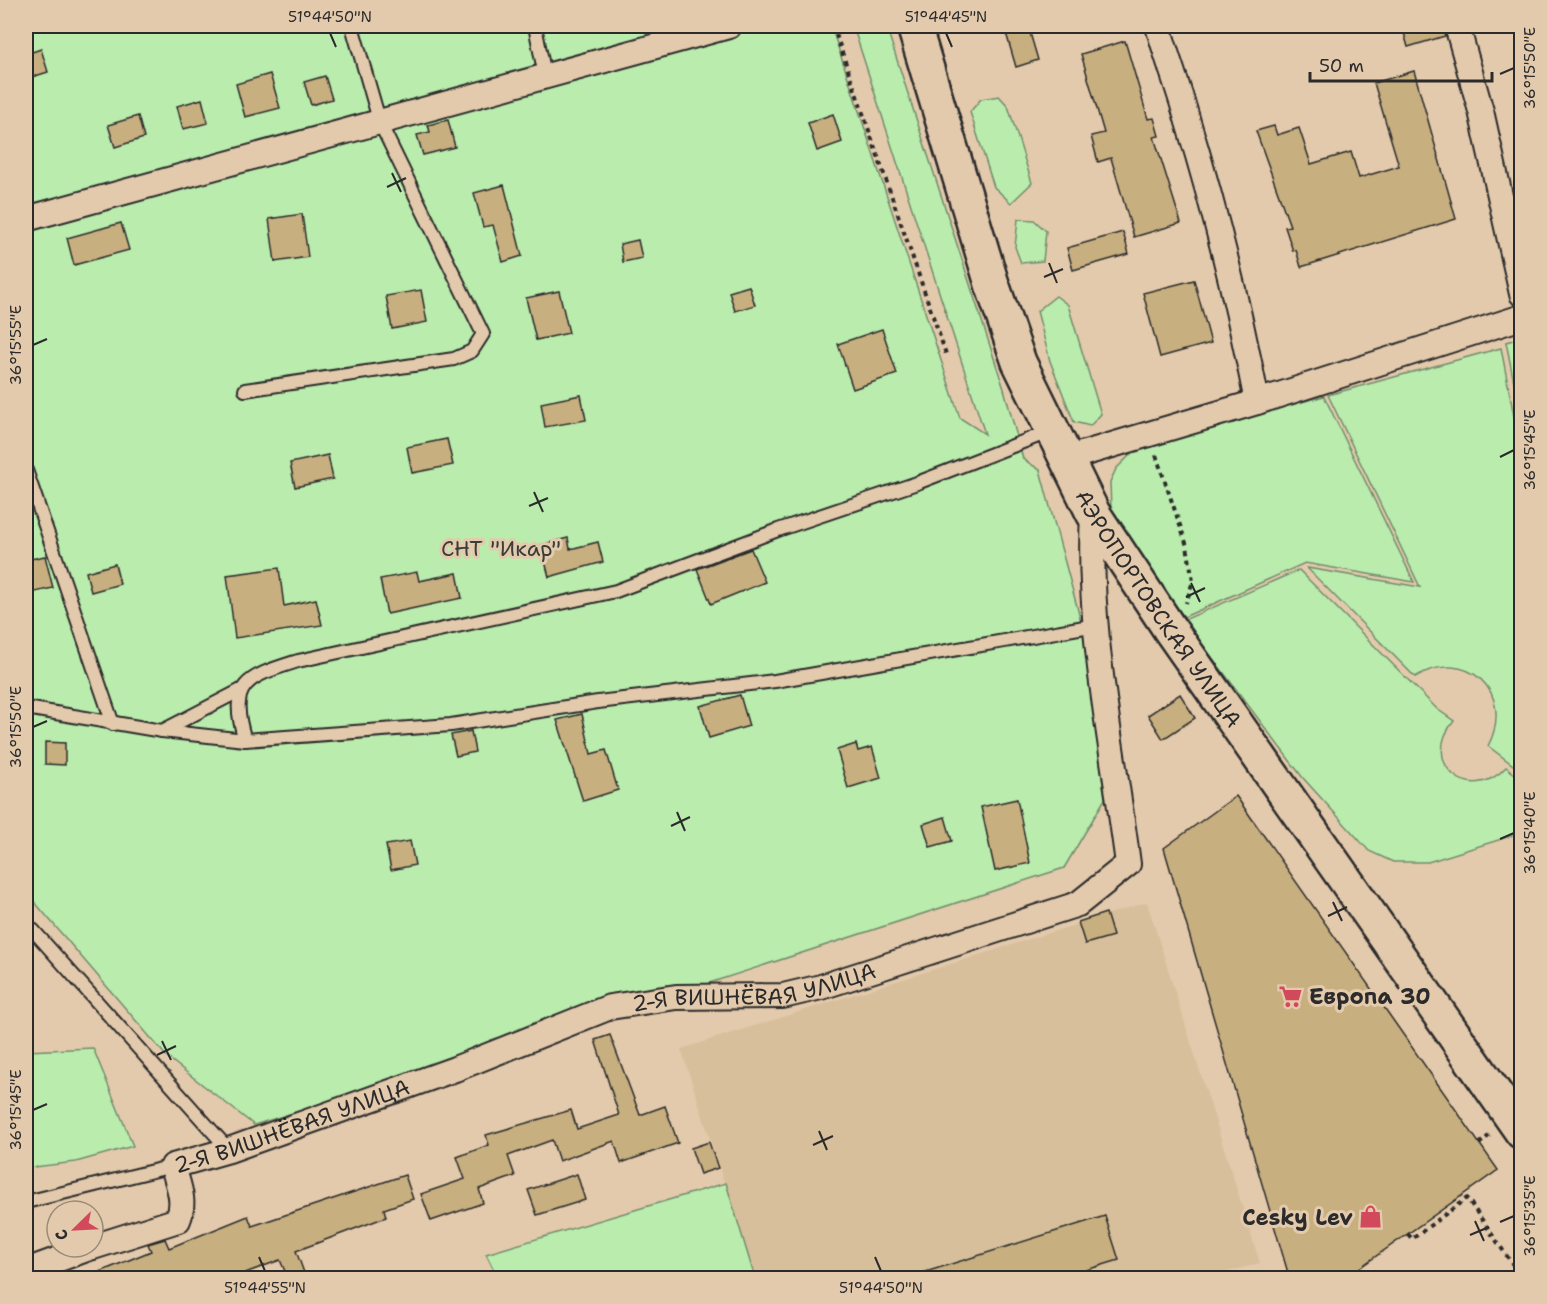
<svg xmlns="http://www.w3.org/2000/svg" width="1547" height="1304" font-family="'Shantell Sans',sans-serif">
<rect width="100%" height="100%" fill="#e4caac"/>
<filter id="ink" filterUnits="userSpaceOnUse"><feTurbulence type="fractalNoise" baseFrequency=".0167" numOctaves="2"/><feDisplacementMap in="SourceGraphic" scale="12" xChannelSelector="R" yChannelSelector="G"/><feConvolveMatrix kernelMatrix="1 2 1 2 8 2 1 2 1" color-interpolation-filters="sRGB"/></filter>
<g filter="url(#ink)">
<path fill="#d7bf9c" d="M 1147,902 L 1260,1263 L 1208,1278 L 755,1278 L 681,1049 Z"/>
<g fill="#b9ecad" stroke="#728c6c" stroke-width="1.5">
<path d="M 26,26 L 831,26 L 960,418 L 985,434 L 853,26 L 886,26 L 1004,389 L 1023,459 L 1040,470 L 1082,625 L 1105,799 L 1064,868 L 666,997 L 254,1125 L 167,1057 L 26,892 Z"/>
<path d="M 999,96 L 1008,106 L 1032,183 L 1011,203 L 994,187 L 970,112 L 981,99 Z"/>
<path d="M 1018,219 L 1034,220 L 1046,231 L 1043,261 L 1021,263 L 1015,247 Z"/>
<path d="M 1056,296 L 1068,305 L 1101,414 L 1090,426 L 1074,422 L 1050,361 L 1037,311 Z"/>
<path d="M 1521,338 L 1522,338 L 1521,418 L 1506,342 Z"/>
<path d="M 1501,348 L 1521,453 L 1521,771 L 1488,746 C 1516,692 1466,646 1415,677 L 1307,568 L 1420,587 L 1328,395 Z"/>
<path d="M 1324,396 L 1414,582 L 1305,563 L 1184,617 L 1116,522 L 1111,509 L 1110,482 L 1116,469 L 1136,449 L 1152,443 Z"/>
<path d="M 1299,570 L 1437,709 L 1454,721 C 1419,763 1470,807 1506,767 L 1521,779 L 1521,833 L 1428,862 L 1393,862 L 1369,851 L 1303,778 L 1184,620 Z"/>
<path d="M 93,1048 L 133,1146 L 76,1162 L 26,1168 L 26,1051 Z"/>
<path d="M 726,1183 L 755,1278 L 485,1278 L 496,1274 L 486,1254 Z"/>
</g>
<g fill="#c7af7f" stroke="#2b2b2b" stroke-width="1.5">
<path d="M 1004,26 L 1028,26 L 1038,60 L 1016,67 Z"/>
<path d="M 1402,26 L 1443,26 L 1445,36 L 1408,47 Z"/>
<path d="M 1125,41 L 1148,119 L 1154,118 L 1159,136 L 1154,137 L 1181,223 L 1134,237 L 1111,158 L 1098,162 L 1091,136 L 1104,133 L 1081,54 Z"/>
<path d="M 41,49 L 48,72 L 26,79 L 26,54 Z"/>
<path d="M 1414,71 L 1456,219 L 1301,267 L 1296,250 L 1293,251 L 1285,227 L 1290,226 L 1256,131 L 1274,126 L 1277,135 L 1299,128 L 1311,164 L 1351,152 L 1359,178 L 1399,166 L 1374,83 Z"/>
<path d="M 270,74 L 280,108 L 245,117 L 236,84 Z"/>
<path d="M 325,76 L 332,99 L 311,105 L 304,82 Z"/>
<path d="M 202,99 L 208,123 L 183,129 L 177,106 Z"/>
<path d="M 833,114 L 842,142 L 817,151 L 808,123 Z"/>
<path d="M 138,116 L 144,138 L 115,147 L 108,125 Z"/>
<path d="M 448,120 L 455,147 L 423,155 L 417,135 L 430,132 L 428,125 Z"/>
<path d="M 504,185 L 522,256 L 503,262 L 493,225 L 483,227 L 474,193 Z"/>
<path d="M 302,214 L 308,257 L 275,262 L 269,219 Z"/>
<path d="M 121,223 L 129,250 L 74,265 L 67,238 Z"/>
<path d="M 1123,232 L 1129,254 L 1073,270 L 1067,248 Z"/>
<path d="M 638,240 L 642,258 L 623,262 L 620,244 Z"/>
<path d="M 1194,280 L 1211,343 L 1160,357 L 1143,293 Z"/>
<path d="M 749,286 L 755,305 L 735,311 L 729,292 Z"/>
<path d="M 421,290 L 427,322 L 392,329 L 386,296 Z"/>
<path d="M 559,291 L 569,333 L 536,340 L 526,298 Z"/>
<path d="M 882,329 L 897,374 L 853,389 L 838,344 Z"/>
<path d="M 581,395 L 586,420 L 545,427 L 541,403 Z"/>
<path d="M 447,439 L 453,465 L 412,473 L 407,447 Z"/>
<path d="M 328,455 L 333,479 L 295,487 L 290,463 Z"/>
<path d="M 568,538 L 570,549 L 598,542 L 603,562 L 549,577 L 541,545 Z"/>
<path d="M 751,549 L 765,582 L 711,604 L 697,569 Z"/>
<path d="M 45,556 L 53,588 L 26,594 L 26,560 Z"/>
<path d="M 115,564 L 120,584 L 91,592 L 86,572 Z"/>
<path d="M 279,568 L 284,606 L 316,599 L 322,625 L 235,638 L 227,575 Z"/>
<path d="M 417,572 L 419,581 L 457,573 L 462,598 L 387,614 L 380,579 Z"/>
<path d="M 1180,694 L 1195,718 L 1163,739 L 1148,715 Z"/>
<path d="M 740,695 L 749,726 L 709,738 L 700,706 Z"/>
<path d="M 582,714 L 591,754 L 606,750 L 618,790 L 583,801 L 557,720 Z"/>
<path d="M 471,731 L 475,752 L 456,756 L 451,735 Z"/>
<path d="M 45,742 L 65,743 L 65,765 L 45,764 Z"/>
<path d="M 856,744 L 858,751 L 872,747 L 881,778 L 848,788 L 837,750 Z"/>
<path d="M 1236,796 L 1498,1170 L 1345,1278 L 1292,1278 L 1288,1273 L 1164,848 Z"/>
<path d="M 1017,799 L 1030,863 L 995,871 L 981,807 Z"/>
<path d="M 945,817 L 952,841 L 930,847 L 923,824 Z"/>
<path d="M 410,841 L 415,865 L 391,870 L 386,845 Z"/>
<path d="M 1106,913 L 1113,936 L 1085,944 L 1078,922 Z"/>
<path d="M 610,1035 L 640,1115 L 665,1106 L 678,1143 L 621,1163 L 614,1141 L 559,1161 L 552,1140 L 508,1156 L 515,1176 L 479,1189 L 483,1203 L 431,1221 L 421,1194 L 465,1179 L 457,1157 L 489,1145 L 486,1135 L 571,1110 L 577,1129 L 619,1115 L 595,1040 Z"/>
<path d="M 709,1142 L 718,1168 L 700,1174 L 691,1148 Z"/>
<path d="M 577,1174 L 585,1200 L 537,1215 L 528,1190 Z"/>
<path d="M 405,1175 L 413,1199 L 384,1209 L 386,1217 L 296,1251 L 306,1278 L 288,1278 L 280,1260 L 232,1278 L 85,1278 L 151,1251 L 148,1244 L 165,1239 L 169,1248 L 248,1216 L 252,1226 Z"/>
<path d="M 1105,1216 L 1119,1260 L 1060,1278 L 920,1278 L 919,1274 Z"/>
</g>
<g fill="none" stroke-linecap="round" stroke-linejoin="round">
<defs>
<g id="lane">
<path d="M 535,26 L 545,76"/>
<path d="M 245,390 L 454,359 L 472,351 L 483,334 L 380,123 L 352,26"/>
<path d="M 26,470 L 113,724"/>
<path d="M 26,708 L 162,731 L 241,690"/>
<path d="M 162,731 L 245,740 L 451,725 L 598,702 L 775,681 L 1096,625"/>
<path d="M 245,740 C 227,682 248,677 298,661 L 616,591 L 778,530 L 917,483 L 1051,431"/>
<path d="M 33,930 L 229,1150"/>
<path d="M 26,1202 L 173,1166"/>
</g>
<g id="street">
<path d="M 1158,26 C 1167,58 1179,89 1188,122 C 1216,214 1239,308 1257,402"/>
<path d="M 1457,26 L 1481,111 L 1522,294"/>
<path d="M 26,219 L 729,26"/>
<path d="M 1065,459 L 1257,402 L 1522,317"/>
<path id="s1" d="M 93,1247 L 178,1220 C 186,1201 178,1185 173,1166 L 229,1150 L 455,1069 L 610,1007 L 676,997 L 783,996 L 821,987 L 1078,904 L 1128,864 C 1113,748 1087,630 1093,513"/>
<path d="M 26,1271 L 92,1247"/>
</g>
<g id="secondary">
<path id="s2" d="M 914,26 L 992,284 L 1019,362 L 1093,513 L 1169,628 L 1522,1132"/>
</g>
</defs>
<use href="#lane" stroke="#2b2b2b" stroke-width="16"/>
<use href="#street" stroke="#2b2b2b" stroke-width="28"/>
<use href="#secondary" stroke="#2b2b2b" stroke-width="38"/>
<g stroke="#2b2b2b" stroke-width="4" stroke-dasharray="4.5 4.5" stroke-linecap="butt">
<path d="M 833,26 L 947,357"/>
<path d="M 1156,455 L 1187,546 L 1193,581 L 1186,603"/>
<path d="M 1479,1144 L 1490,1135"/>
<path d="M 1408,1234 L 1412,1239 L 1467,1198 L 1522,1278"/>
</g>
<use href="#lane" stroke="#e4caac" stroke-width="12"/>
<use href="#street" stroke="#e4caac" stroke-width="24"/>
<use href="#secondary" stroke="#e4caac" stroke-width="33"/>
</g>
</g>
<path fill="none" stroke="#2b2b2b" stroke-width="2" d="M 330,33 L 336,47M 946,33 L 952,47M 1500,74 L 1514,68M 392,173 L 401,192M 387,187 L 406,178M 1049,263 L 1057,283M 1044,277 L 1063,269M 33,345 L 47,339M 1500,457 L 1514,450M 534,492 L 543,512M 529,506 L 548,498M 1191,583 L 1200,602M 1186,597 L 1205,588M 33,727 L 47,721M 677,812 L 685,831M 671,826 L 690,817M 1500,839 L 1514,833M 1333,902 L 1342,921M 1328,916 L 1347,907M 162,1041 L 171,1060M 157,1055 L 176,1046M 33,1110 L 47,1104M 819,1131 L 827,1150M 813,1145 L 833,1136M 1475,1221 L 1484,1241M 1500,1222 L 1514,1216M 1470,1235 L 1489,1227M 259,1257 L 265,1271M 875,1257 L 881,1271"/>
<defs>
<symbol id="supermarket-bare" viewBox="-9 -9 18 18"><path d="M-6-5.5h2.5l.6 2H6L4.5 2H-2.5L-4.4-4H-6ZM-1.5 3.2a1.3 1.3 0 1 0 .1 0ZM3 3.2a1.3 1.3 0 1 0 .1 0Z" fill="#d1495b" stroke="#e4caac" stroke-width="2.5" paint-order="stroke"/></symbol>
<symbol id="shop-bare" viewBox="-9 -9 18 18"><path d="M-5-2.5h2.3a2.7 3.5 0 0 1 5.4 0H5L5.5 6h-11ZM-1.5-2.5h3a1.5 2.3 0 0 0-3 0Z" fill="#d1495b" stroke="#e4caac" stroke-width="2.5" paint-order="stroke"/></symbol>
</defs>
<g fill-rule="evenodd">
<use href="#supermarket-bare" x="1274" y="980" width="33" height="33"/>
<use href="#shop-bare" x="1354" y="1200" width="33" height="33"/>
</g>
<g text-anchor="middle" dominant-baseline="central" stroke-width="6" stroke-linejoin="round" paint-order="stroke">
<g font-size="22" fill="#393e38" stroke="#e4caac">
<text x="501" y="548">СНТ "Икар"</text>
</g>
<g font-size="22" fill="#2b2b2b" stroke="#e4caac">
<text stroke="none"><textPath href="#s2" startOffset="636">АЭРОПОРТОВСКАЯ УЛИЦА</textPath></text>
<text stroke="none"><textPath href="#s1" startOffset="756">2-Я ВИШНЁВАЯ УЛИЦА</textPath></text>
<text stroke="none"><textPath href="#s1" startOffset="270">2-Я ВИШНЁВАЯ УЛИЦА</textPath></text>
</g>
<g font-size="22" font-weight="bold" fill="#2b2b2b" stroke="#e4caac" text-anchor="start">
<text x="1309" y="996">Европа 30</text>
<text x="1353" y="1217" text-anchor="end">Cesky Lev</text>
</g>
</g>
<rect width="1547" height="1304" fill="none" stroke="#e4caac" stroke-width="66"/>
<g transform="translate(75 1229) rotate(246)"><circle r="28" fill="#e4caac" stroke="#9a8a78" stroke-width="1.5"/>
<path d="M0-4.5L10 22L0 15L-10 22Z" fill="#d1495b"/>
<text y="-9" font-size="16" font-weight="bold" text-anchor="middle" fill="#2b2b2b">С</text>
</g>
<path d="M1310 72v9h182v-9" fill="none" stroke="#2b2b2b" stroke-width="3"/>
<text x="1319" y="72" font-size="18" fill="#2b2b2b" stroke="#e4caac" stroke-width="4.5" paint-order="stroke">50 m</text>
<rect x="33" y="33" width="1481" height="1238" fill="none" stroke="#2b2b2b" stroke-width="2"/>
<g font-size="15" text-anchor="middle" fill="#2b2b2b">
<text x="330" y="22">51°44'50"N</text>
<text x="946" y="22">51°44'45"N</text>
<text transform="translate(1530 68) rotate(-90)" y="5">36°15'50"E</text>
<text transform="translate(16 345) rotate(-90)" y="5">36°15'55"E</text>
<text transform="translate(1530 450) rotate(-90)" y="5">36°15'45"E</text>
<text transform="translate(16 727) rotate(-90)" y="5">36°15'50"E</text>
<text transform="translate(1530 833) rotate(-90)" y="5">36°15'40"E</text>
<text transform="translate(16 1110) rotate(-90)" y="5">36°15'45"E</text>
<text transform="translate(1530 1216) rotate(-90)" y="5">36°15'35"E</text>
<text x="265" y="1293">51°44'55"N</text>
<text x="881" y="1293">51°44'50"N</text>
</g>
</svg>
